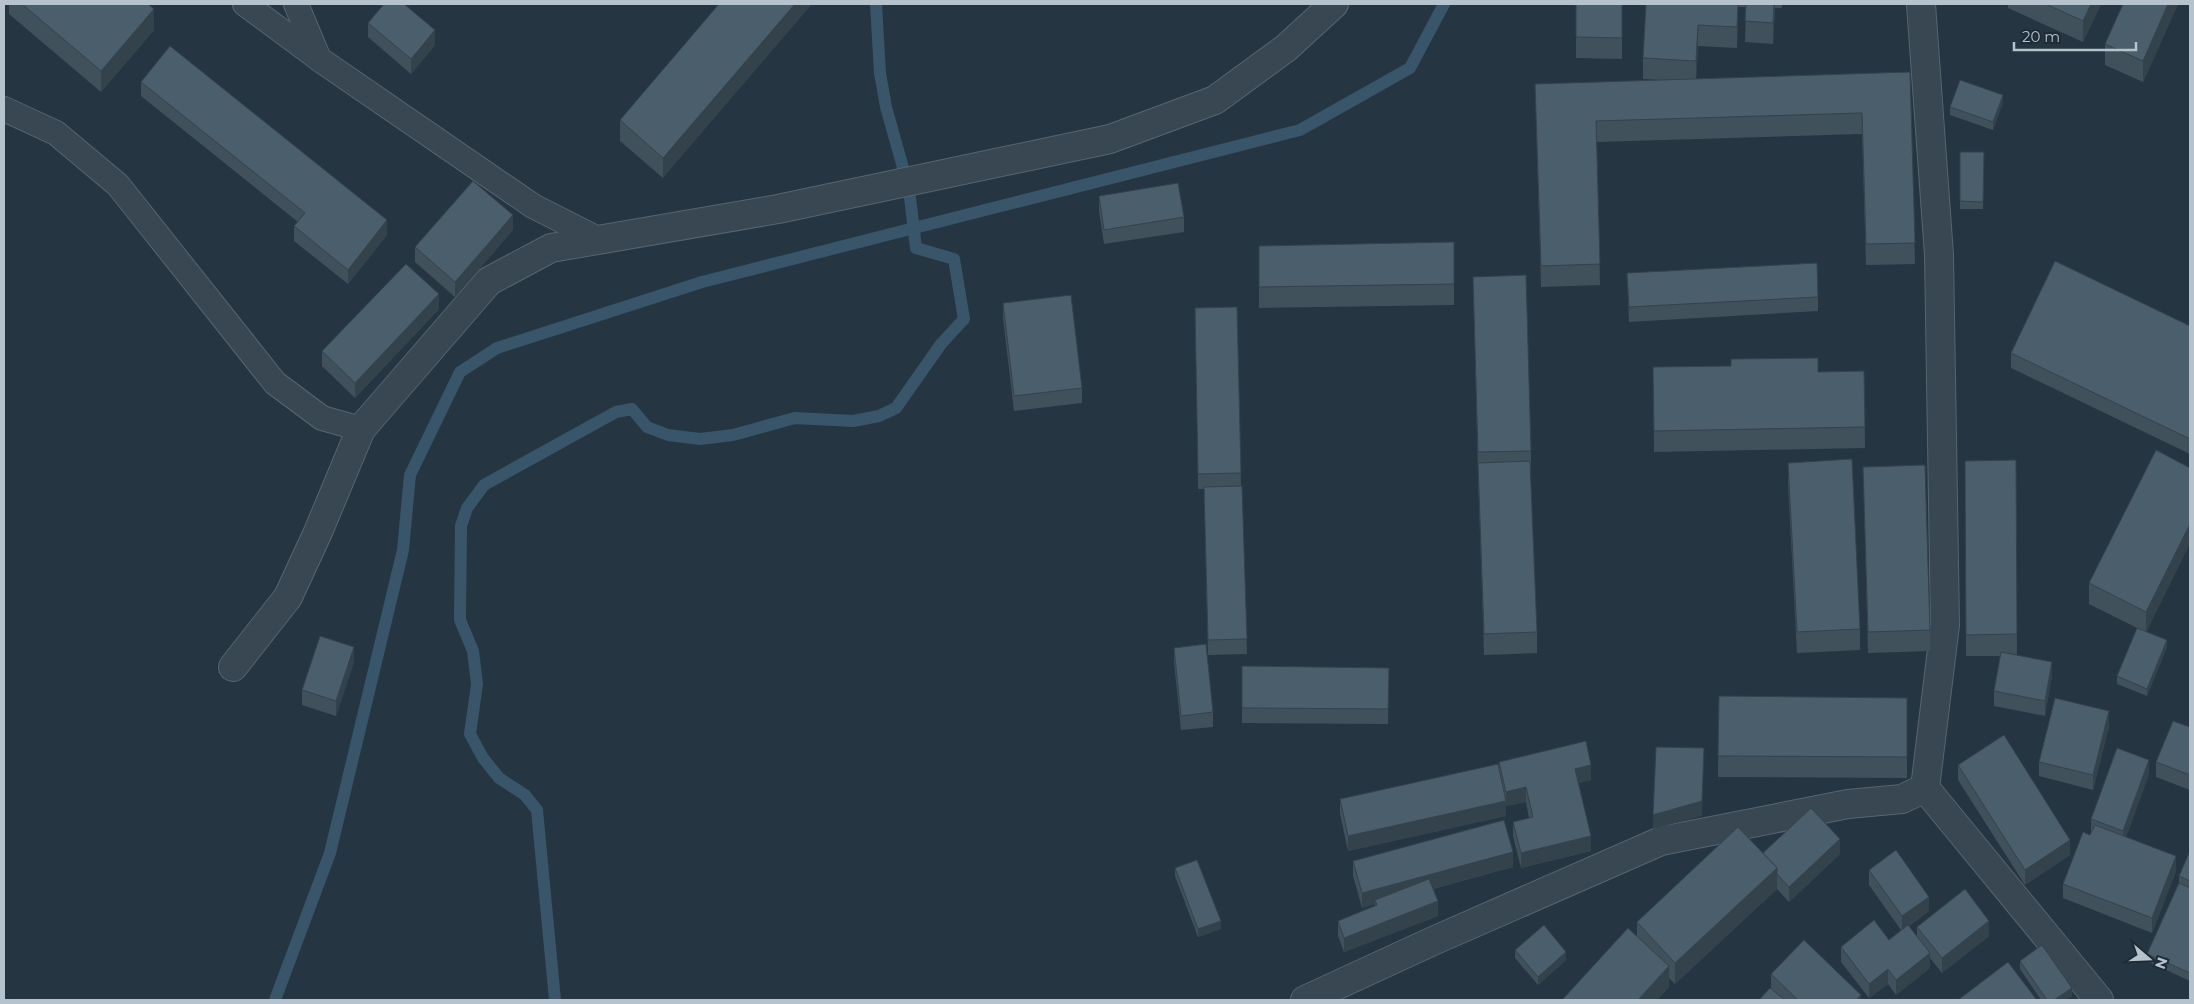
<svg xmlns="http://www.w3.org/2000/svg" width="2194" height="1004" font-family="Montserrat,sans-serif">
<rect width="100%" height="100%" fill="#253642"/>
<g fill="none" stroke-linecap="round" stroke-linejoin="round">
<g stroke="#38556a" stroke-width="12">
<path d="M 275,1000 L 330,853 L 403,550 L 410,475 L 460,372 L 497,348 L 702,282 L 1300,130 L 1410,68 L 1444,4"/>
<path d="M 555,1000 L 537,810 L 525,795 L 499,778 L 483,758 L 470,734 L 477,684 L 473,651 L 460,620 L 461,526 L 467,508 L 484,485 L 616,412 L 632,409 L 647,427 L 668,435 L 700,439 L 733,435 L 795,418 L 853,421 L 879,416 L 896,408 L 941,344 L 964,319 L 954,259 L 916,248 L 909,189 L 886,107 L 880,73 L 876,4"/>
</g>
<defs>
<g id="lane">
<path d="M 245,4 L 318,58"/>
<path d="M 296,4 L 319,59 L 533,206 L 600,240"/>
<path d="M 4,109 L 56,133 L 118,185 L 275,383 L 322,418 L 361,429"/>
</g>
<g id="street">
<path d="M 1921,4 L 1939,255 L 1945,625 L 1925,788 L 2099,1000"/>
<path d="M 233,667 L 288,597 L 318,532 L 361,429 L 489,281 L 551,248 L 778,209 L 1110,139 L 1215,100 L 1286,48 L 1334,4"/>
<path d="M 1305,1000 L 1433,941 L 1661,841 L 1848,804 L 1902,799 L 1925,788"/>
</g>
</defs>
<use href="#lane" stroke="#57656f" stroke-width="26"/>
<use href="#street" stroke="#57656f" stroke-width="30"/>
<use href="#lane" stroke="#394752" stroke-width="24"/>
<use href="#street" stroke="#394752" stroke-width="28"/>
</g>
<g fill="#40515c">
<path d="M 9,4 L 148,4 L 154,30 L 101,92 L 9,14 Z"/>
<path d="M 719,4 L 663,178 L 620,141 L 620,120 Z"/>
<path d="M 1576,4 L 1622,4 L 1622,59 L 1576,58 Z"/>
<path d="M 1646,4 L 1782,4 L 1782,8 L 1775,8 L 1773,44 L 1745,42 L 1746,7 L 1738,7 L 1737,48 L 1698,46 L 1696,79 L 1910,72 L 1915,264 L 1866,265 L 1862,134 L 1597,142 L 1600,285 L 1541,287 L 1535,84 L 1661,80 L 1643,79 L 1643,58 Z"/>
<path d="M 2008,4 L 2101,4 L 2083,42 L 2008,8 Z"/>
<path d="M 2178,4 L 2143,82 L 2105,65 L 2105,44 Z"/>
<path d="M 368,23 L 435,45 L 411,74 L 368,37 Z"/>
<path d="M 141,82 L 387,235 L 348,284 L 294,241 L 294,226 L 298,222 L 141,96 Z"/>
<path d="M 2003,102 L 1993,130 L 1950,115 L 1950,107 Z"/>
<path d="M 1960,152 L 1984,152 L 1983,209 L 1960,209 Z"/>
<path d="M 1099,196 L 1184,217 L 1184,232 L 1104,244 L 1099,211 Z"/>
<path d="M 513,230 L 455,297 L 415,262 L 415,247 Z"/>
<path d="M 1454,242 L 1454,305 L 1259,308 L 1259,246 Z"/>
<path d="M 1627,273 L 1818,297 L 1818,311 L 1629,322 Z"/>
<path d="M 1473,277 L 1531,451 L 1531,472 L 1530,472 L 1537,632 L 1537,653 L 1484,655 L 1478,473 Z"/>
<path d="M 1003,303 L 1082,388 L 1082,403 L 1014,411 L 1003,318 Z"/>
<path d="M 1237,307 L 1241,486 L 1247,654 L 1208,655 L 1204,489 L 1198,489 L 1195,308 Z"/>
<path d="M 439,309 L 355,398 L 322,366 L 322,351 Z"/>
<path d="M 2190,326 L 2190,454 L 2011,368 L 2011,353 Z"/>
<path d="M 1653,367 L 1818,372 L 1864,371 L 1865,448 L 1654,452 Z"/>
<path d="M 2156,450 L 2146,631 L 2167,647 L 2147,696 L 2117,684 L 2117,676 L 2137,628 L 2089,604 L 2089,583 Z"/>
<path d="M 2016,460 L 2017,655 L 2052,676 L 2045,716 L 1994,706 L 1994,691 L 2001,656 L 1966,656 L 1965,461 Z"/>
<path d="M 1788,463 L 1860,629 L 1860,650 L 1797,653 L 1788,484 Z"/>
<path d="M 1863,467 L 1930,630 L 1930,651 L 1868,653 Z"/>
<path d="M 1174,648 L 1213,712 L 1213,727 L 1181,730 L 1174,662 Z"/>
<path d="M 354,662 L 336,716 L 302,705 L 302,690 Z"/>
<path d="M 1242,666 L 1389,668 L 1388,724 L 1242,723 Z"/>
<path d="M 1719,696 L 1907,698 L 1907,778 L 1718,777 Z"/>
<path d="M 2109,726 L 2093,790 L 2039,776 L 2039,762 Z"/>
<path d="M 2190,727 L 2190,790 L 2156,777 L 2156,762 Z"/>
<path d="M 1499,762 L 1591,780 L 1578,783 L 1591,851 L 1521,868 L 1513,836 L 1513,822 L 1529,818 L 1526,802 L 1506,806 L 1506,805 L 1506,816 L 1348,851 L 1340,814 L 1340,799 L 1499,771 Z"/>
<path d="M 1958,765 L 2070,855 L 2025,885 L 1958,780 Z"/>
<path d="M 2149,774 L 2126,837 L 2176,871 L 2152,933 L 2063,898 L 2063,884 L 2091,834 L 2091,819 Z"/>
<path d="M 2190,851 L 2190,981 L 2147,961 L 2147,954 L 2179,883 L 2179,876 Z"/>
<path d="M 1763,853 L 1840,854 L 1789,902 L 1777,889 L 1675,984 L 1669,978 L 1669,987 L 1657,1000 L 1562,1000 L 1637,936 L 1637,922 Z"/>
<path d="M 1353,861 L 1513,867 L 1433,889 L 1438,916 L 1344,952 L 1338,936 L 1338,921 L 1375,906 L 1375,904 L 1362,908 L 1353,876 Z"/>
<path d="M 1175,868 L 1221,929 L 1198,937 L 1175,876 Z"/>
<path d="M 1869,870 L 1929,911 L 1909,926 L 1917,937 L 1917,927 L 1989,936 L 1942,973 L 1930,958 L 1930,968 L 1896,995 L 1888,984 L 1869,998 L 1841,962 L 1841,947 L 1889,940 L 1901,930 L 1869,885 Z"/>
<path d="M 1515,950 L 1566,960 L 1538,985 L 1515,958 Z"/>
<path d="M 2020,961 L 2072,996 L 2065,1000 L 2041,1000 L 2020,969 Z"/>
<path d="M 1771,974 L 1861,1000 L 1759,1000 L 1771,988 Z"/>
</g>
<g fill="#34424b">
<path d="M 795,4 L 812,4 L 663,178 L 663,158 Z"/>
<path d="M 1738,4 L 1738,19 L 1737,48 L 1737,27 Z"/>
<path d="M 1774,4 L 1775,4 L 1773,44 L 1773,23 Z"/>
<path d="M 2091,4 L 2101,4 L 2083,42 L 2083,21 Z"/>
<path d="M 2168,4 L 2178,4 L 2143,82 L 2143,61 Z"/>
<path d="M 154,9 L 154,30 L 101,92 L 101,71 Z"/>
<path d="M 1698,25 L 1698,46 L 1696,82 L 1696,61 Z"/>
<path d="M 435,30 L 435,45 L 411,74 L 411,59 Z"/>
<path d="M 2003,95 L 2003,102 L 1993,130 L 1993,122 Z"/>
<path d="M 513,215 L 513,230 L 455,297 L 455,282 Z"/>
<path d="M 387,220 L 387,235 L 348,284 L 348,270 Z"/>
<path d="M 439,294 L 439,309 L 355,398 L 355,383 Z"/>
<path d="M 2190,524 L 2190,544 L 2146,633 L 2146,612 Z"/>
<path d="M 2167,640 L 2167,647 L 2147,696 L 2147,689 Z"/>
<path d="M 354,647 L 354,662 L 336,716 L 336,701 Z"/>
<path d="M 2052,662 L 2052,676 L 2045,716 L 2045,701 Z"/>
<path d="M 2109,711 L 2109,726 L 2093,790 L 2093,775 Z"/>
<path d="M 1704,748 L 1702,816 L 1653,829 L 1653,815 Z"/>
<path d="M 2149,760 L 2149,774 L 2123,846 L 2123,831 Z"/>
<path d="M 1591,765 L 1591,780 L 1575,784 L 1575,769 Z"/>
<path d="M 1526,787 L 1526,802 L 1506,806 L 1506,792 Z"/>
<path d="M 1506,801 L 1506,816 L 1348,851 L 1348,836 Z"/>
<path d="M 1591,836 L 1591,851 L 1521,868 L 1521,853 Z"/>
<path d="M 1840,839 L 1840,854 L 1789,902 L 1789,887 Z"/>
<path d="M 2070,840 L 2070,855 L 2025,885 L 2025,870 Z"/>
<path d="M 1513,852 L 1513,867 L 1376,904 L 1375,900 L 1375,904 L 1362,908 L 1362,893 Z"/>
<path d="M 2176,856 L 2176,871 L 2152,933 L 2152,918 Z"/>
<path d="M 1777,868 L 1777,889 L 1675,984 L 1675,963 Z"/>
<path d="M 1929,897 L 1929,911 L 1902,931 L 1902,916 Z"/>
<path d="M 1438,901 L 1438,916 L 1344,952 L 1344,938 Z"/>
<path d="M 1221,921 L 1221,929 L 1198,937 L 1198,929 Z"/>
<path d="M 1989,921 L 1989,936 L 1942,973 L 1942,958 Z"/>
<path d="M 1566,952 L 1566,960 L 1538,985 L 1538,977 Z"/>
<path d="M 1930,953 L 1930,968 L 1896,995 L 1896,980 Z"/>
<path d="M 1669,966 L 1669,987 L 1657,1000 L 1638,1000 Z"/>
<path d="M 1888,969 L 1888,984 L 1869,998 L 1869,984 Z"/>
<path d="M 2072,988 L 2072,996 L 2065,1000 L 2054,1000 Z"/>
<path d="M 1861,995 L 1861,1000 L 1856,1000 Z"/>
</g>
<g fill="#4b5e6b" stroke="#34424b">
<path d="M 22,4 L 148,4 L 154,9 L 101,71 Z"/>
<path d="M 384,4 L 404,4 L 435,30 L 411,59 L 368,23 Z"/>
<path d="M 719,4 L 795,4 L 663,158 L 620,120 Z"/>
<path d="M 1576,4 L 1622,4 L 1622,38 L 1576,37 Z"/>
<path d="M 1646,4 L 1738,4 L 1737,27 L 1698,25 L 1696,61 L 1643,58 Z"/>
<path d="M 1746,4 L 1774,4 L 1773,23 L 1745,21 Z"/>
<path d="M 2046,4 L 2091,4 L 2083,21 Z"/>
<path d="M 2123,4 L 2168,4 L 2143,61 L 2105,44 Z"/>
<path d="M 170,46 L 387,220 L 348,270 L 294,226 L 305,213 L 141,82 Z"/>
<path d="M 1910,72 L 1915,243 L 1866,244 L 1862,113 L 1596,121 L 1600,264 L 1541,266 L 1535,84 Z"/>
<path d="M 1960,80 L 2003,95 L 1993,122 L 1950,107 Z"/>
<path d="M 1960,152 L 1984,152 L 1983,202 L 1960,201 Z"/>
<path d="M 473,181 L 513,215 L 455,282 L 415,247 Z"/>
<path d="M 1178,183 L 1184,217 L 1104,230 L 1099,196 Z"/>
<path d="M 1454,242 L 1454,284 L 1259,287 L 1259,246 Z"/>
<path d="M 2055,261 L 2190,326 L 2190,439 L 2011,353 Z"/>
<path d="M 1817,263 L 1818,297 L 1629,307 L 1627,273 Z"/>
<path d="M 406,264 L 439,294 L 355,383 L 322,351 Z"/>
<path d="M 1526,275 L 1531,451 L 1478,452 L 1473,277 Z"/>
<path d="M 1071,295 L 1082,388 L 1014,396 L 1003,303 Z"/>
<path d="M 1237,307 L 1241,473 L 1198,474 L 1195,308 Z"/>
<path d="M 1818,358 L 1818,372 L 1864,371 L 1865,427 L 1654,431 L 1653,367 L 1731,366 L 1731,359 Z"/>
<path d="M 2156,450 L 2190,468 L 2190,524 L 2146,612 L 2089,583 Z"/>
<path d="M 1852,459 L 1860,629 L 1797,632 L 1788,463 Z"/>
<path d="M 2016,460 L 2017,634 L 1966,635 L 1965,461 Z"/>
<path d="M 1530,461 L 1537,632 L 1484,634 L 1478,463 Z"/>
<path d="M 1925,465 L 1930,630 L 1868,632 L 1863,467 Z"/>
<path d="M 1242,486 L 1247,639 L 1208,640 L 1204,487 Z"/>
<path d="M 2137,628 L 2167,640 L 2147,689 L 2117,676 Z"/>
<path d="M 320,636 L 354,647 L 336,701 L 302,690 Z"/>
<path d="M 1206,644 L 1213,712 L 1181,716 L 1174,648 Z"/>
<path d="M 2001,652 L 2052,662 L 2045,701 L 1994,691 Z"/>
<path d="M 1242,666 L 1389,668 L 1388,709 L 1242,708 Z"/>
<path d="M 1719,696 L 1907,698 L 1907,757 L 1718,756 Z"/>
<path d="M 2055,698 L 2109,711 L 2093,775 L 2039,762 Z"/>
<path d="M 2173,721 L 2190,727 L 2190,775 L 2156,762 Z"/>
<path d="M 2004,735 L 2070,840 L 2025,870 L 1958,765 Z"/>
<path d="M 1586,741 L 1591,765 L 1575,769 L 1591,836 L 1521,853 L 1513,822 L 1533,817 L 1526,787 L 1506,792 L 1499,762 Z"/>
<path d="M 1656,747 L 1704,748 L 1702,801 L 1653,815 Z"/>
<path d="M 2117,748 L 2149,760 L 2123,831 L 2091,819 Z"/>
<path d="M 1498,764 L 1506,801 L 1348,836 L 1340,799 Z"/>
<path d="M 1811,808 L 1840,839 L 1789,887 L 1777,874 L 1777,868 L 1763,853 Z"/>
<path d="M 1504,820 L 1513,852 L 1362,893 L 1353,861 Z"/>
<path d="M 2095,825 L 2176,856 L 2152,918 L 2063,884 L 2083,832 L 2090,835 Z"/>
<path d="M 1738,827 L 1777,868 L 1675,963 L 1637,922 Z"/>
<path d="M 1896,850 L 1929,897 L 1902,916 L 1869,870 Z"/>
<path d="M 2190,851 L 2190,881 L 2179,876 Z"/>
<path d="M 1197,860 L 1221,921 L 1198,929 L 1175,868 Z"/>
<path d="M 1429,879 L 1438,901 L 1344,938 L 1338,921 L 1377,905 L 1375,900 Z"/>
<path d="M 2179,883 L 2190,888 L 2190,973 L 2147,954 Z"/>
<path d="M 1965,889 L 1989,921 L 1942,958 L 1917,927 Z"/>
<path d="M 1874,920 L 1889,940 L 1908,925 L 1930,953 L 1896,980 L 1888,969 L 1869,984 L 1841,947 Z"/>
<path d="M 1544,925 L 1566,952 L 1538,977 L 1515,950 Z"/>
<path d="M 1628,928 L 1669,966 L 1638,1000 L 1562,1000 Z"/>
<path d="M 1804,940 L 1861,995 L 1856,1000 L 1798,1000 L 1771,974 Z"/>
<path d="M 2042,945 L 2072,988 L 2054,1000 L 2047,1000 L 2020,961 Z"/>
<path d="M 2008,962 L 2036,999 L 2035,1000 L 1958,1000 Z"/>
<path d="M 1770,988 L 1785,1000 L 1759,1000 Z"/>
</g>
<rect width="2194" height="1004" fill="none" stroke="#b6c2cc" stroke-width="10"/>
<g transform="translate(2149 959) rotate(109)" stroke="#1e2c37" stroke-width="4" paint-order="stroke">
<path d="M0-4L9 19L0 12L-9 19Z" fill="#b6c2cc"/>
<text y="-8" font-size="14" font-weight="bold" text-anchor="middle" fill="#b6c2cc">N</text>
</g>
<path d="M2014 42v8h122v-8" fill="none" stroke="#b6c2cc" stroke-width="2.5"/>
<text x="2022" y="42" font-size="15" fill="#b6c2cc" stroke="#1e2c37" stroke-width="4" paint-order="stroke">20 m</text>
</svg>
